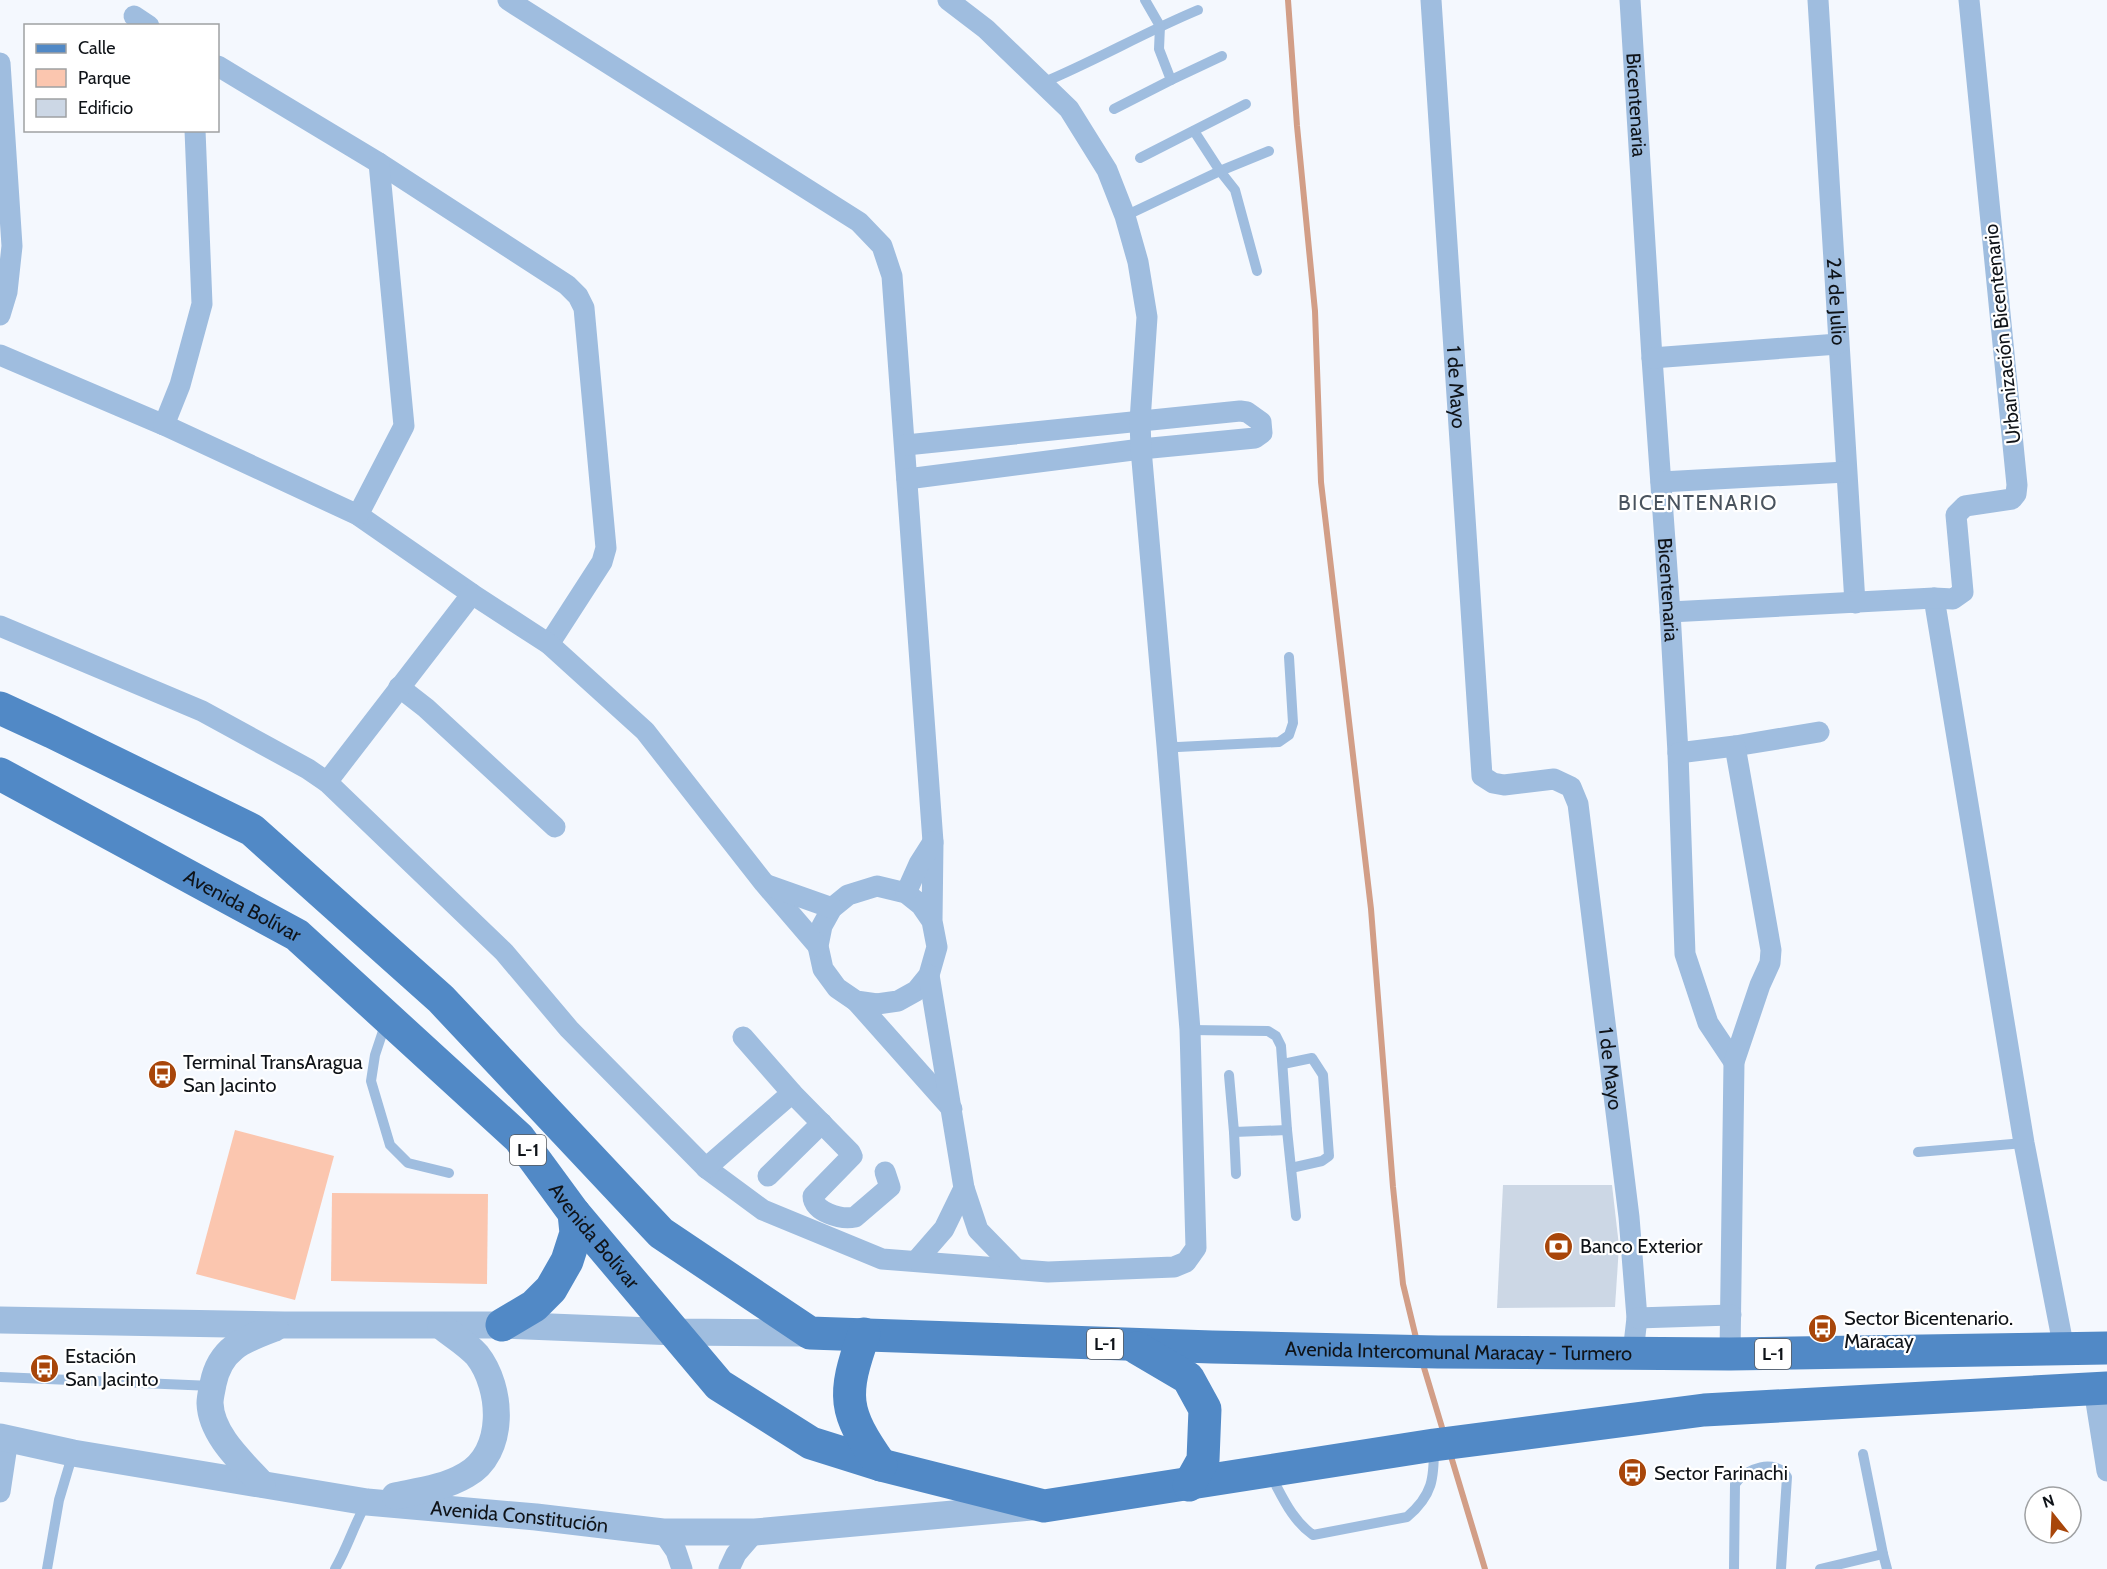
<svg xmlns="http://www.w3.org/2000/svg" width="2107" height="1569" font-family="Cabin,sans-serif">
<rect width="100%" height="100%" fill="#f4f8fe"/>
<g fill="#fbc6af">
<path d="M 235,1130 L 334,1156 L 295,1300 L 196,1274 Z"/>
<path d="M 332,1193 L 488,1194 L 487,1284 L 331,1281 Z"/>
</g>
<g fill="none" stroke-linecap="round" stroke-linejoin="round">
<g stroke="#d29e87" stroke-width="6">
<path d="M 1288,0 L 1297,126 L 1315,311 L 1321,482 L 1371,909 L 1393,1187 L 1403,1284 L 1417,1342"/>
<path d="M 1422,1361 L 1444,1434"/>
<path d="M 1450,1453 L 1485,1569"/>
</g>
</g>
<path fill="#ccd7e5" d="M 1503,1185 L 1612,1185 L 1619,1246 L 1615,1307 L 1497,1308 Z"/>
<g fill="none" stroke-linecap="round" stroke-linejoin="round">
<g stroke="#9fbddf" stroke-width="10">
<path d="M 1171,80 L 1222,56"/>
<path d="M 1042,83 C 1095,61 1145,32 1198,10"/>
<path d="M 1114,109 L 1171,80 L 1159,49 L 1160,26 L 1145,0"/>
<path d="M 1194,131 L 1220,171 L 1235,190 L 1257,271"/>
<path d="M 1140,158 L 1246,104"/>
<path d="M 1125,216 L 1220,171 L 1269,151"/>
<path d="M 1167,746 L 1178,747 L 1279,742 L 1289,735 L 1293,723 L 1289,657"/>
<path d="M 386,1022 L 375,1055 L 371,1081 L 390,1145 L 408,1163 L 449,1173"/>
<path d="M 1190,1030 L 1268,1031 L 1276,1036 L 1281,1046 L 1287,1130 L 1296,1216"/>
<path d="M 1283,1064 L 1312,1058 L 1323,1075 L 1329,1156 L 1322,1161 L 1291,1168"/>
<path d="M 1229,1075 L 1234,1132 L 1287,1130"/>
<path d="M 1234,1132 L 1236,1174"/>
<path d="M 1918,1152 L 2024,1143"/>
<path d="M 0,1377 L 212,1386"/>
<path d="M 1271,1476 C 1283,1498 1292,1520 1313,1535 L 1407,1517 C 1433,1495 1434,1478 1434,1447"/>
<path d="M 1883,1554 L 1887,1569"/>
<path d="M 47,1569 L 59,1500 L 73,1453"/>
<path d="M 335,1569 C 348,1547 354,1524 367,1502"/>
<path d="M 1734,1569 L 1735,1484 C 1745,1468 1776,1458 1787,1477 L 1781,1569"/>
<path d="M 1820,1569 L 1883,1554 L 1863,1454"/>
</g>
<g stroke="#9fbddf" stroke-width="21">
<path d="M 508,0 L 859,222 L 882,246 L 892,276 L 933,842 L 932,921 L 937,947 L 929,975 L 916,991 L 898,1001 L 877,1004 L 856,1001 L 837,988 L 823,969 L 818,946 L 822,926 L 832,908 L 848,895 L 877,886 L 906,893 L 921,905 L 932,921"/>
<path id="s1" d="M 1431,0 L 1482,776 L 1493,783 L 1504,785 L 1554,779 L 1571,787 L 1578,804 L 1629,1217 L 1637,1318 L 1633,1353"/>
<path id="s2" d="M 1630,0 L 1652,358 L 1670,612 L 1678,753 L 1685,954 L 1708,1023 L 1734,1062"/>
<path id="s3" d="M 1818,0 L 1855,603"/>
<path d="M 134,16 L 149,26"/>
<path d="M 0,63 L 12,246 L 7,292 L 0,315"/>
<path d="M 218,66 L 379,163 L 567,285 L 578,296 L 584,308 L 606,548 L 602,562 L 549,644"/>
<path d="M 0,355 L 164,425 L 358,515 L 472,594 L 549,644 L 645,731 L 764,883 L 818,946"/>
<path d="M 1652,358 L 1838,344"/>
<path d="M 164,425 L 180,385 L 202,304 L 195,130"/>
<path d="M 906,445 L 1240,411 L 1247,412 L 1261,422 L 1262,433 L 1255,438 L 1141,449 L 907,479"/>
<path d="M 1661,482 L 1846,472"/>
<path d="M 358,515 L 404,426 L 379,163"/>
<path d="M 1934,598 L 2024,1143 L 2064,1349"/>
<path d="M 1670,612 L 1934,598 L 1953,599 L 1963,592 L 1956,515 L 1965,506 L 2012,499 L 2016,494 L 2017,485 L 1969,0"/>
<path d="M 0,626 L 202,711 L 308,769 L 327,782 L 504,952 L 569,1029 L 706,1168 L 763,1210 L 882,1259 L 1048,1272 L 1174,1267 L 1186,1262 L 1196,1248 L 1190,1030 L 1167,746 L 1141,449 L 1140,421 L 1147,317 L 1138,262 L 1125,216 L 1107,170 L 1069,109 L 986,29 L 948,0"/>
<path d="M 399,687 L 426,708 L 555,827"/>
<path d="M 1735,746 L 1819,732"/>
<path d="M 1678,753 L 1735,746 L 1771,950 L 1770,963 L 1760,985 L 1734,1062 L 1730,1354"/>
<path d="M 327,782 L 472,594"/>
<path d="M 767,885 L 832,908"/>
<path d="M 906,893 L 919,864 L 933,842"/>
<path d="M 856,1001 L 952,1109"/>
<path d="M 792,1093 L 850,1152 L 852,1156 L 813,1196 C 813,1212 841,1220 855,1217 L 890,1187 L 885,1172"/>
<path d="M 706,1168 L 792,1093 L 743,1037"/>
<path d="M 768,1176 L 822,1123"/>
<path d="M 964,1188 L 978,1230 L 1015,1268"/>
<path d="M 917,1260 L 944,1229 L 964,1188 L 929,975"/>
<path d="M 1637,1318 L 1731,1315"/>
<path d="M 2094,1389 L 2107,1471"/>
<path d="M 0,1492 L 8,1439"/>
<path d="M 663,1532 L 676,1551 L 682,1569"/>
<path d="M 729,1569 L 736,1554 L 755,1532"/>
</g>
<g stroke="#9fbddf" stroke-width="27">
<path d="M 0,1320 L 284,1325 L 502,1325 L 676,1332 L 810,1333"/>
<path id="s4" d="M 0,1437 L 73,1453 L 367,1502 L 536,1517 L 663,1532 L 755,1532 L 1031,1507"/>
<path d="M 262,1484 C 242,1462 211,1435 210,1403 C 210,1397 212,1390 213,1384 C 220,1348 243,1340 275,1328"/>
<path d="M 395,1496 C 419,1491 444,1488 466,1475 C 506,1453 503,1388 477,1355 C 467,1344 452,1335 441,1326"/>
</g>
<g stroke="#5189c6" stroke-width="33">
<path id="s5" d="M 0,708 L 52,732 L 252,830 L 441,999 L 661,1233 L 810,1333 L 1212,1347 L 1438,1352 L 1730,1354 L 2107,1348"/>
<path id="s6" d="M 0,774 L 297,935 L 519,1138 L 574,1213 L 719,1385 L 811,1443 L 881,1465 L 1044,1506 L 1434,1445 L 1704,1410 L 2107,1388"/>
<path d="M 502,1325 L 534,1306 L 551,1289 L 567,1261 L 576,1233 L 574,1213"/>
<path d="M 864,1334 C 842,1396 843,1411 881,1465"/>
<path d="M 1137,1348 L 1188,1378 L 1205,1409 L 1203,1460 L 1189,1485"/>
</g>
</g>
<defs>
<symbol id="bus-disc" viewBox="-11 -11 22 22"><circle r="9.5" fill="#a8460a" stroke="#fff"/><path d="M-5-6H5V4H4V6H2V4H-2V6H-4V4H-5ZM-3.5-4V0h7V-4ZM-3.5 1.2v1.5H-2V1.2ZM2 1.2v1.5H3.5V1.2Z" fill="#fff"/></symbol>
<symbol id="bank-disc" viewBox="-11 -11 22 22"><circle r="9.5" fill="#a8460a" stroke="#fff"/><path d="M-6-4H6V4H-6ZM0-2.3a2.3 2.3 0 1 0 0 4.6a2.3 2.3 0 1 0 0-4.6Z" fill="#fff"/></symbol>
</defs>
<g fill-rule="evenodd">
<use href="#bus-disc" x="146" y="1058" width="33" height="33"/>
<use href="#bank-disc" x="1542" y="1230" width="33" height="33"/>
<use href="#bus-disc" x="1806" y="1312" width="33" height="33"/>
<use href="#bus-disc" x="28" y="1352" width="33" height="33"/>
<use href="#bus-disc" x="1616" y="1456" width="33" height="33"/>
</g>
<g text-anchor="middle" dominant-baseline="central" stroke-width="4.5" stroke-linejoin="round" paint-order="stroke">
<g fill="#fff" stroke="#575a5d" stroke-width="1.5">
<rect x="510" y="1135" width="36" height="30" rx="4.5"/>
<rect x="1087" y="1329" width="36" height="30" rx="4.5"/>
<rect x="1755" y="1339" width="36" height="30" rx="4.5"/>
</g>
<g font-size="18" font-weight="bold" fill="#0f1318">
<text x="528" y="1150">L-1</text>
<text x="1105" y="1344">L-1</text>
<text x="1773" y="1354">L-1</text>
</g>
<g font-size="20" fill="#0f1318" stroke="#fff">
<text stroke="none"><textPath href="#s2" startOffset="105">Bicentenaria</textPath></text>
<text stroke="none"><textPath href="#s3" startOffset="302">24 de Julio</textPath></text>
<text transform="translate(2002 334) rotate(-96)">Urbanización Bicentenario</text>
<text stroke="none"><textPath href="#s1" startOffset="388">1 de Mayo</textPath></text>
<text stroke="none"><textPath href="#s2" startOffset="591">Bicentenaria</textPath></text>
<text stroke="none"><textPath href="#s6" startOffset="276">Avenida Bolívar</textPath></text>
<text stroke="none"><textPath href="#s1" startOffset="1156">1 de Mayo</textPath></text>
<text stroke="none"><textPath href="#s6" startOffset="762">Avenida Bolívar</textPath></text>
<text stroke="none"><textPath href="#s5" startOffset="1683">Avenida Intercomunal Maracay - Turmero</textPath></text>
<text stroke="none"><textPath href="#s4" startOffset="526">Avenida Constitución</textPath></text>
</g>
<g font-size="20" fill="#0f1318" stroke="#fff" text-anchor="start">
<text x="183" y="1062">Terminal TransAragua<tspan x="183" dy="23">San Jacinto</tspan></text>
<text x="1580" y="1246">Banco Exterior</text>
<text x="1844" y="1318">Sector Bicentenario.<tspan x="1844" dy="23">Maracay</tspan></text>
<text x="65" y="1356">Estación<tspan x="65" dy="23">San Jacinto</tspan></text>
<text x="1654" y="1473">Sector Farinachi</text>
</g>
<g font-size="21" letter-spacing="1.5" fill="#49535e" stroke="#fff">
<text x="1698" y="502">BICENTENARIO</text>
</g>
</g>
<rect x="24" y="24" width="195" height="108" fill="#ffffff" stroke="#9fa1a3" stroke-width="1.5"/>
<rect x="36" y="44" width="30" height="9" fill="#5189c6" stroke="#9fa1a3" stroke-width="1.5"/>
<text x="78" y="54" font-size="18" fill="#0f1318">Calle</text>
<rect x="36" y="69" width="30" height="18" fill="#fbc6af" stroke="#9fa1a3" stroke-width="1.5"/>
<text x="78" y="84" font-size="18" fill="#0f1318">Parque</text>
<rect x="36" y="99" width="30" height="18" fill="#ccd7e5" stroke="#9fa1a3" stroke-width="1.5"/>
<text x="78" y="114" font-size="18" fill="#0f1318">Edificio</text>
<g transform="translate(2053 1515) rotate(342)"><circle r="28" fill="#ffffff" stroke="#9fa1a3" stroke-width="1.5"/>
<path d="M0-4.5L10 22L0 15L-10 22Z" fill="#a8460a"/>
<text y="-9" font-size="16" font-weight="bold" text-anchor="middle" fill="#0f1318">N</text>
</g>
</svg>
